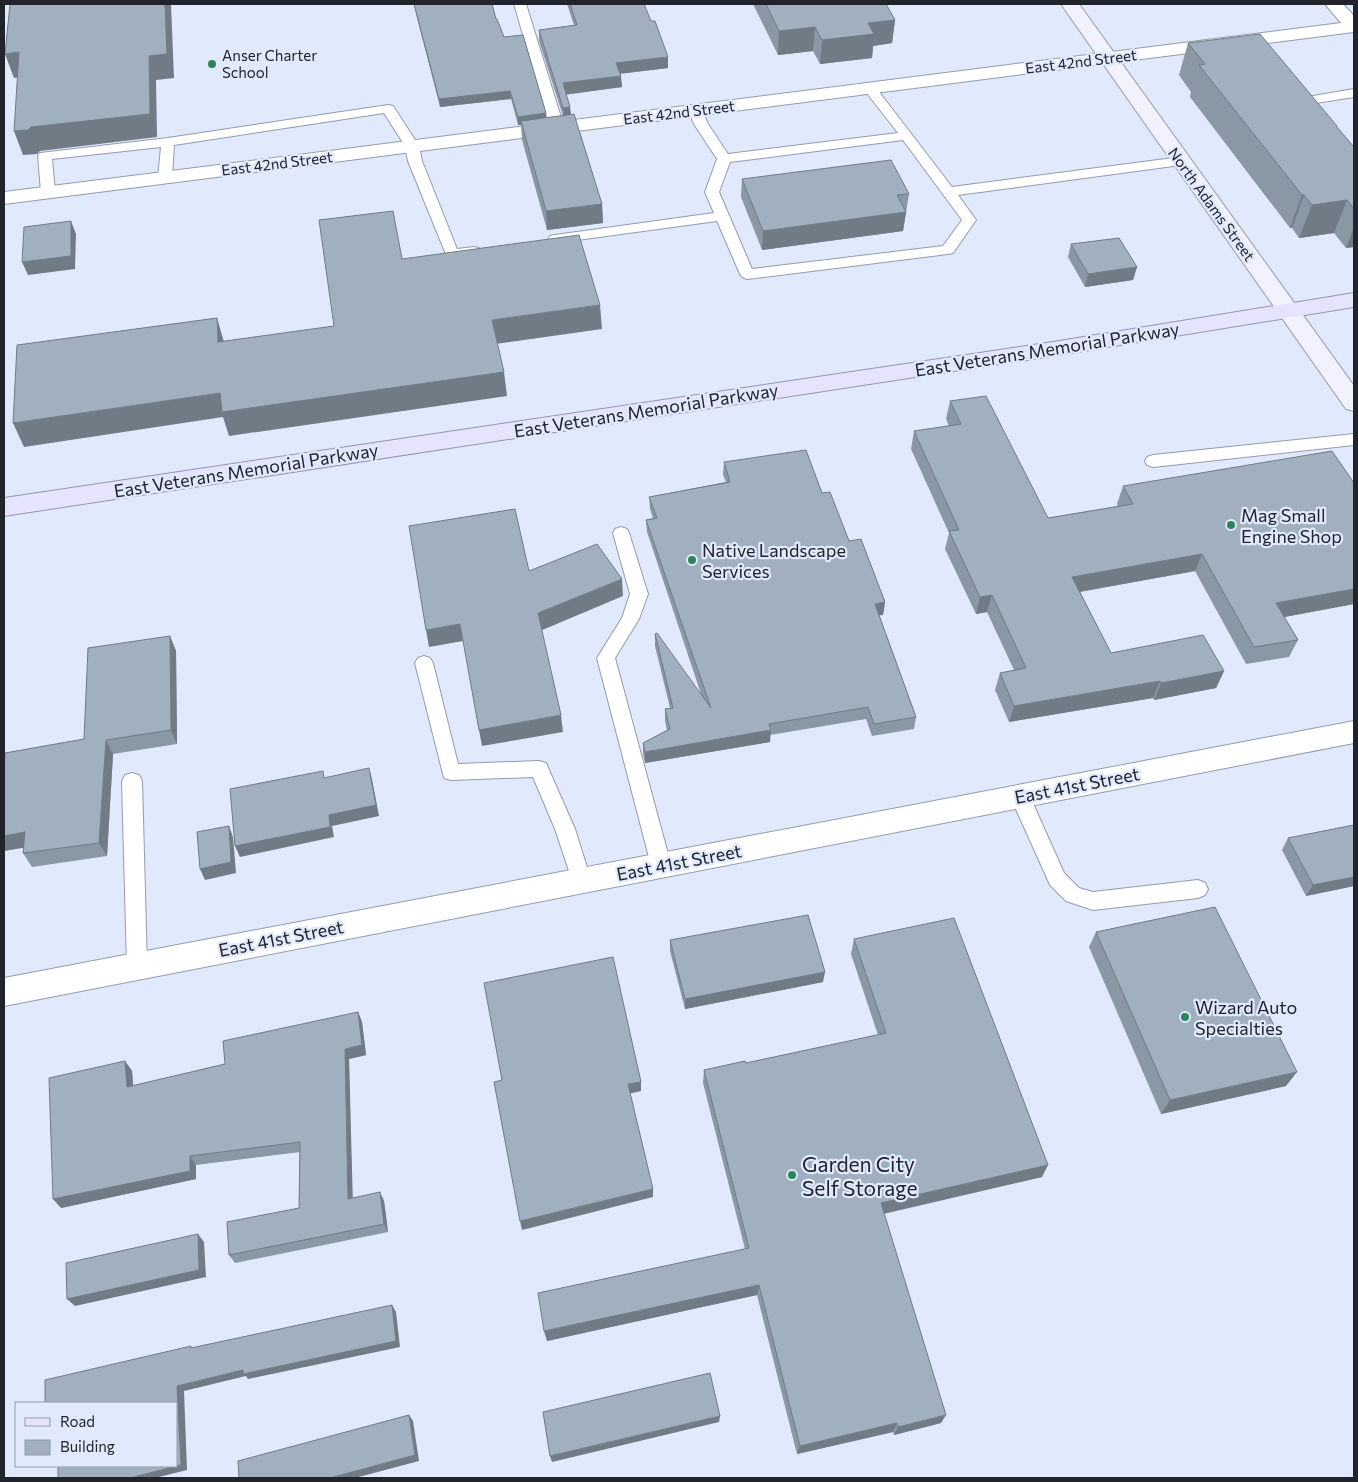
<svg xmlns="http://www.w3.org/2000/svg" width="1358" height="1482" font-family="Commissioner,sans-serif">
<rect width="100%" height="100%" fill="#e1e9fd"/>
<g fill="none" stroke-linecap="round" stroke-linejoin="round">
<defs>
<g id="lane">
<path d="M 514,4 L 526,4 L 564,127 L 562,130 L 552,130 L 550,127 Z"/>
<path d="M 868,83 L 873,84 L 952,187 L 1181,157 L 1188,161 L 1181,165 L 958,195 L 976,220 L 953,253 L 948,254 L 747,279 L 742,277 L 740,274 L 717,221 L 555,243 L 550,242 L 548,239 L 550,236 L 555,235 L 714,213 L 705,192 L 717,159 L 694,124 L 688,109 L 690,106 L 700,106 L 708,124 L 728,154 L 898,133 L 862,87 ZM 903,140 L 962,220 L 943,246 L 752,269 L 719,192 L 730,162 Z"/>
<path d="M 1354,89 L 1354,97 L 1316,103 L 1314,106 L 1322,118 L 1320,121 L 1310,121 L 1301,111 L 1300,106 L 1307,97 Z"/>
<path d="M 388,105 L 393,106 L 419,146 L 422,161 L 457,249 L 474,247 L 479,248 L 481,251 L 479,254 L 452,258 L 447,257 L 408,161 L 405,146 L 384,113 L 174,145 L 172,178 L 165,182 L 158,178 L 161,147 L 52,159 L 55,192 L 48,196 L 41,192 L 38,156 L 40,153 L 168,138 Z"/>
<path d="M 1354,434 L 1354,445 L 1153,467 L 1147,465 L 1145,461 L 1147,457 L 1153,455 Z"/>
<path d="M 621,527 L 627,529 L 629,533 L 648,594 L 639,619 L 615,658 L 671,865 L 668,871 L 661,874 L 654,871 L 651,865 L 597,658 L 622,618 L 630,594 L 613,533 L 615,529 Z"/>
<path d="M 424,656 L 430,658 L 433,663 L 458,764 L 539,761 L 546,763 L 575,829 L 591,880 L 588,886 L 581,889 L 574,886 L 555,829 L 533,777 L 451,780 L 444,778 L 415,663 L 418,658 Z"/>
<path d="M 132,773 L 139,775 L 142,781 L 147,966 L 144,973 L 137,975 L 130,973 L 127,966 L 122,781 L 125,775 Z"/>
<path d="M 1020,788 L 1027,790 L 1064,873 L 1079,888 L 1093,892 L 1198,880 L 1205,883 L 1208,889 L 1205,895 L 1198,898 L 1093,910 L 1066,901 L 1050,885 L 1010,796 L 1013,790 Z"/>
</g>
<g id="street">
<path d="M 1325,4 L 1343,4 L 1354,16 L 1354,32 L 4,204 L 4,192 L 1341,23 Z"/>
<path d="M 1354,721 L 1354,743 L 4,1006 L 4,978 Z"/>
</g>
<path id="secondary" d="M 1061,4 L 1079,4 L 1354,386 L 1354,411 L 1346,409 Z"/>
<path id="primary" d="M 1354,293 L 1354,307 L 1053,356 L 4,516 L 4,498 L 1053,342 Z"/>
</defs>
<use href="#lane" stroke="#939bad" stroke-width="2"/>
<use href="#street" stroke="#939bad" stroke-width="2"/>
<use href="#secondary" stroke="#939bad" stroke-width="2"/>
<use href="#primary" stroke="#9695b2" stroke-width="2"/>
<use href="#lane" fill="#fff" fill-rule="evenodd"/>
<use href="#street" fill="#fff" fill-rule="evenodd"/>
<use href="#secondary" fill="#f2f2fe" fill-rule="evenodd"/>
<use href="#primary" fill="#e6e4fd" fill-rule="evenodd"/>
</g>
<g fill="#8a97a4">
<path d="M 414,4 L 492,4 L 496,19 L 504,37 L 546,113 L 546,118 L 563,116 L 539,41 L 539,30 L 574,25 L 567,4 L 644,4 L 668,68 L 620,74 L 622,87 L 566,94 L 570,107 L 571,115 L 602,204 L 603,223 L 547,230 L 522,140 L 521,125 L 518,125 L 511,99 L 440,107 L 417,18 Z"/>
<path d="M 753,4 L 886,4 L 895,20 L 892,43 L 873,46 L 872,58 L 820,64 L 813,51 L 778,55 Z"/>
<path d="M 1188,43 L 1337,126 L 1337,127 L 1354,147 L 1354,247 L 1346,248 L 1334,233 L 1299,238 L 1292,228 L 1290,228 L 1190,97 L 1191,92 L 1179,75 Z"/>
<path d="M 742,179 L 909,194 L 903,231 L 762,250 L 741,197 Z"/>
<path d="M 1071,244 L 1137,267 L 1133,280 L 1085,287 L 1068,257 Z"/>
<path d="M 950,401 L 1048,518 L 1118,506 L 1117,504 L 1123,486 L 1354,483 L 1354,604 L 1284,617 L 1298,640 L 1289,657 L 1246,664 L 1195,571 L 1080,592 L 1111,653 L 1224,671 L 1216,688 L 1154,700 L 1153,698 L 1009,722 L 995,690 L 1000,673 L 1014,670 L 987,612 L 976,614 L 945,549 L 949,533 L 911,449 L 914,431 L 949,426 L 946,419 Z"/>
<path d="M 724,462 L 822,493 L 885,602 L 883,615 L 879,615 L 916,717 L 914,729 L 872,736 L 866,719 L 770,735 L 770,742 L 645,763 L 643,754 L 643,743 L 667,730 L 665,721 L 665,709 L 670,708 L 655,646 L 655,634 L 702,697 L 647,532 L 646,520 L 653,518 L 650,509 L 649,497 L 726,482 L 723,475 Z"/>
<path d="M 170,636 L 176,651 L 177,744 L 113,754 L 107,856 L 32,867 L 23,853 L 24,847 L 4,851 L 4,769 L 84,739 Z"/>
<path d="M 1354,825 L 1354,886 L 1306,896 L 1282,850 L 1288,838 Z"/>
<path d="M 1096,932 L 1286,1086 L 1161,1114 L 1089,947 Z"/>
<path d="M 854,939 L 1042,1177 L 884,1214 L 941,1423 L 894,1435 L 893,1432 L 797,1454 L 757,1295 L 547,1341 L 745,1249 L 703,1083 L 704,1070 L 746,1063 L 878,1035 L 851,954 Z"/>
<path d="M 670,940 L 823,982 L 685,1009 L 670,951 Z"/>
<path d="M 358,1012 L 362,1022 L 366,1055 L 349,1059 L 352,1198 L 384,1201 L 388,1232 L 235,1263 L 229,1255 L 299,1208 L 300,1152 L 196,1165 L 196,1179 L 61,1208 L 125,1061 L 132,1071 L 133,1086 L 225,1064 Z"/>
</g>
<g fill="#707b86">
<path d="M 165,4 L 171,4 L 174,78 L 156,80 L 157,137 L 40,151 L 37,154 L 23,155 L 14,131 L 31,127 L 149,56 Z"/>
<path d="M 895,20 L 892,43 L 873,46 L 872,58 L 820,64 L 822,40 L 868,23 Z"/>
<path d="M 815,27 L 813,51 L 778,55 L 779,31 Z"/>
<path d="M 19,52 L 28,76 L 14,78 L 5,54 Z"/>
<path d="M 668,57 L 668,68 L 616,74 L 616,63 Z"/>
<path d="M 621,76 L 622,87 L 564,95 L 563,83 Z"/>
<path d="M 510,91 L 511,99 L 440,107 L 439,99 Z"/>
<path d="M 570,107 L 571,118 L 564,119 L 563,108 Z"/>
<path d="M 546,113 L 546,122 L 521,121 L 521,125 L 518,125 L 518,117 Z"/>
<path d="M 1302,195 L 1304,195 L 1292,228 L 1290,228 Z"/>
<path d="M 1347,200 L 1334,233 L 1299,238 L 1312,205 Z"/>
<path d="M 602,204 L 603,223 L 547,230 L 546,211 Z"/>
<path d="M 906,212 L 903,231 L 762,250 L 763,231 Z"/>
<path d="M 71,221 L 76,234 L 75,269 L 28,275 L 22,262 Z"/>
<path d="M 1354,227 L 1354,247 L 1346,248 Z"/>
<path d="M 1137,267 L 1133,280 L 1085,287 L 1088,274 Z"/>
<path d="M 600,305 L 602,329 L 495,344 L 492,320 Z"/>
<path d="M 217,318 L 224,342 L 218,342 Z"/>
<path d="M 504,372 L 507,396 L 229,436 L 223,417 L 24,447 L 13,423 L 220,393 Z"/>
<path d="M 1202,554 L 1195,571 L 1067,594 L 1072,577 Z"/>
<path d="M 622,579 L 623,596 L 540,631 L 538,613 Z"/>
<path d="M 1354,589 L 1354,604 L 1268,620 L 1276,603 Z"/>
<path d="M 992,595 L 987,612 L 976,614 L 980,597 Z"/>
<path d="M 885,602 L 883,615 L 873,616 L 875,604 Z"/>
<path d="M 460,624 L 463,641 L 429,647 L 426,630 Z"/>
<path d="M 170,636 L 176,651 L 177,744 L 171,730 Z"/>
<path d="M 1224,671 L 1216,688 L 1154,700 L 1161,683 Z"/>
<path d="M 1160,681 L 1153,698 L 1009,722 L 1014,706 Z"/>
<path d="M 561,715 L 563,732 L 482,746 L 479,730 Z"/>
<path d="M 771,730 L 770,742 L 645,763 L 645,752 Z"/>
<path d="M 106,740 L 113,754 L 107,856 L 99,843 Z"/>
<path d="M 369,768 L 372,779 L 379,816 L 332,826 L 334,837 L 240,857 L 235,846 L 329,815 Z"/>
<path d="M 229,826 L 233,837 L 236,873 L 205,880 L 200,869 Z"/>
<path d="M 25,832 L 34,846 L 4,851 L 4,836 Z"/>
<path d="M 1354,877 L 1354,886 L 1306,896 L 1313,885 Z"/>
<path d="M 825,972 L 823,982 L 685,1009 L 685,999 Z"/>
<path d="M 358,1012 L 362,1022 L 366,1055 L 349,1059 L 353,1207 L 348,1199 L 345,1049 Z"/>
<path d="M 125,1061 L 132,1071 L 134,1097 L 127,1087 Z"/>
<path d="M 1297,1072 L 1286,1086 L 1161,1114 L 1170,1100 Z"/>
<path d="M 641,1082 L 641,1091 L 628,1094 L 628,1084 Z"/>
<path d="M 190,1156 L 196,1165 L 196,1179 L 61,1208 L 53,1199 Z"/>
<path d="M 1048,1165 L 1042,1177 L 877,1215 L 881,1203 Z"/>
<path d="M 653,1189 L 653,1197 L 522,1230 L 520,1221 Z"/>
<path d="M 380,1192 L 384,1201 L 388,1232 L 384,1224 Z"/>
<path d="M 198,1234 L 204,1242 L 206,1277 L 75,1306 L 67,1299 Z"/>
<path d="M 759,1285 L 757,1295 L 547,1341 L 544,1331 Z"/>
<path d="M 392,1305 L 396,1312 L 400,1347 L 248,1379 L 246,1376 L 184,1391 L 187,1470 L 155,1478 L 130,1478 L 177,1386 Z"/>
<path d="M 409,1415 L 413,1421 L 419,1461 L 355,1478 L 330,1478 Z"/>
<path d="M 946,1415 L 941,1423 L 894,1435 L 898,1427 Z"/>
<path d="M 720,1416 L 719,1422 L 552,1462 L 550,1456 Z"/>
<path d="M 897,1423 L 893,1432 L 797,1454 L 800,1446 Z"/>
</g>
<g fill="#a0b0bf" stroke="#707b86">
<path d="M 10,4 L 165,4 L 167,54 L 149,56 L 150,114 L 31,127 L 28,130 L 14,131 L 19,52 L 5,54 Z"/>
<path d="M 414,4 L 492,4 L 496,19 L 497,19 L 504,37 L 523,35 L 546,113 L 518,117 L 510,91 L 439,99 Z"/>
<path d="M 570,4 L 644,4 L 651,21 L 655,21 L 668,57 L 616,63 L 621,76 L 563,83 L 570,107 L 563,108 L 539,30 L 577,25 Z"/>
<path d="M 766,4 L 886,4 L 895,20 L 868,23 L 874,34 L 822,40 L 815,27 L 779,31 Z"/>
<path d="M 1260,34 L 1337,126 L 1336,126 L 1354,147 L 1354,209 L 1347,200 L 1312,205 L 1304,195 L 1302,195 L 1199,65 L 1205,64 L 1188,43 Z"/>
<path d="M 574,114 L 602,204 L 546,211 L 521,121 Z"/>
<path d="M 891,160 L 909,194 L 897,195 L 906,212 L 763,231 L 742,179 Z"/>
<path d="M 393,211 L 402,259 L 579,235 L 600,305 L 492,320 L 504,372 L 222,412 L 220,393 L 13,423 L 17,345 L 217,318 L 218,342 L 334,326 L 319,220 Z"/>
<path d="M 71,221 L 71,256 L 22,262 L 24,227 Z"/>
<path d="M 1119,238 L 1137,267 L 1088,274 L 1071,244 Z"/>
<path d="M 986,396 L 1048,518 L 1133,504 L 1123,486 L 1332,451 L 1354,483 L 1354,589 L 1276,603 L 1298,640 L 1254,647 L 1202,554 L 1072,577 L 1111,653 L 1203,635 L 1224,671 L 1161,683 L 1160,681 L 1014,706 L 1000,673 L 1026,668 L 992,595 L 980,597 L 949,531 L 959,530 L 914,431 L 961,424 L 950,401 Z"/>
<path d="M 806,450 L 822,493 L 830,492 L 849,541 L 861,539 L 885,602 L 875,604 L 916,717 L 874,724 L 868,707 L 769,724 L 771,730 L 645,752 L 643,743 L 670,729 L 665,709 L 673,708 L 655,634 L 657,633 L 711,708 L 646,520 L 657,518 L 649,497 L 730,482 L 724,462 Z"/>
<path d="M 515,509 L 529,571 L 597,544 L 622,579 L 538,613 L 561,715 L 479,730 L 460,624 L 426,630 L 409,526 Z"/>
<path d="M 170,636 L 171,730 L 106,740 L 99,843 L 23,853 L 25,832 L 4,836 L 4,769 L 5,753 L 84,739 L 88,648 Z"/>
<path d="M 369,768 L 376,805 L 329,815 L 330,827 L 235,846 L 230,789 L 323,771 L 324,778 Z"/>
<path d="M 1354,825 L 1354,877 L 1313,885 L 1288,838 Z"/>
<path d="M 229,826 L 231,862 L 200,869 L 197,832 Z"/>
<path d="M 1215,907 L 1297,1072 L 1170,1100 L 1096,932 Z"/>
<path d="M 808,915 L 825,972 L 685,999 L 670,940 Z"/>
<path d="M 954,918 L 1048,1165 L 881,1203 L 946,1415 L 898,1427 L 897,1423 L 800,1446 L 759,1285 L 544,1331 L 538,1293 L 749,1248 L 704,1070 L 745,1061 L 746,1063 L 886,1033 L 854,939 Z"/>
<path d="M 613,957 L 641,1082 L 628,1084 L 653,1189 L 520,1221 L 494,1082 L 502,1080 L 484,983 Z"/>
<path d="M 358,1012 L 362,1045 L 345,1049 L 348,1199 L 380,1192 L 384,1224 L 229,1255 L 227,1222 L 299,1208 L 300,1142 L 190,1156 L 190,1171 L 53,1199 L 49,1078 L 125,1061 L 127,1087 L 225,1064 L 223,1041 Z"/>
<path d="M 198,1234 L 199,1270 L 67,1299 L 66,1263 Z"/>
<path d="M 392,1305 L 396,1341 L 243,1374 L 243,1370 L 177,1386 L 181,1465 L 130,1478 L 58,1478 L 58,1466 L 176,1466 L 176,1403 L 45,1403 L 45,1380 L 191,1346 L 191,1348 Z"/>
<path d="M 710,1373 L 720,1416 L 550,1456 L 543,1412 Z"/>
<path d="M 409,1415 L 415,1455 L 330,1478 L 239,1478 L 238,1461 Z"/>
</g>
<g fill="#2a855a" stroke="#e1e9fd" stroke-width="2">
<circle cx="212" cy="64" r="5"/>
<circle cx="1231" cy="525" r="5"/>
<circle cx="692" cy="560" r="5"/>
<circle cx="1185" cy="1017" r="5"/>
<circle cx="792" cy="1175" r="5"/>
</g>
<g text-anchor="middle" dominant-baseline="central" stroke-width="4.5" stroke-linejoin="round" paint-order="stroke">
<g font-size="15" fill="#21242a" stroke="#e1e9fd" text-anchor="start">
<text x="222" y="55">Anser Charter<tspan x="222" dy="17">School</tspan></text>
</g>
<g font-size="15" fill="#21242a" stroke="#e1e9fd">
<text transform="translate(1081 61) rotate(-7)">East 42nd Street</text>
<text transform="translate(679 112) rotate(-7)">East 42nd Street</text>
<text transform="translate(277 163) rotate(-7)">East 42nd Street</text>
<text transform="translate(1212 204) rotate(54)">North Adams Street</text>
</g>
<g font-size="18" fill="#21242a" stroke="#e1e9fd">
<text transform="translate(1047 349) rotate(-9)">East Veterans Memorial Parkway</text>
<text transform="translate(646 410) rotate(-9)">East Veterans Memorial Parkway</text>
<text transform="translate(246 470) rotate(-9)">East Veterans Memorial Parkway</text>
<text transform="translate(1077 785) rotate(-11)">East 41st Street</text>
<text transform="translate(679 862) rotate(-11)">East 41st Street</text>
<text transform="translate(281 938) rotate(-11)">East 41st Street</text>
</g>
<g font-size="18" fill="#21242a" stroke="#e1e9fd" text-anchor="start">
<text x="1241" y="515">Mag Small<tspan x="1241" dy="21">Engine Shop</tspan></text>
<text x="702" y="550">Native Landscape<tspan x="702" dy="21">Services</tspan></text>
<text x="1195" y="1007">Wizard Auto<tspan x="1195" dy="21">Specialties</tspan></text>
</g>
<g font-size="21" fill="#21242a" stroke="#e1e9fd" text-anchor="start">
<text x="802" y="1163">Garden City<tspan x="802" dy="24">Self Storage</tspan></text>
</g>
</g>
<rect width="1358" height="1482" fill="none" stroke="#21242a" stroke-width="10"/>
<rect x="15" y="1402" width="162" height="65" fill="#e1e9fd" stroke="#949aa9"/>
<rect x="25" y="1418" width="25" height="8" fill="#e6e4fd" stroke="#949aa9"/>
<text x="60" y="1427" font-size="15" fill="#21242a">Road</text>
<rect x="25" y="1440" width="25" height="15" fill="#a0b0bf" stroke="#949aa9"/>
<text x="60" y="1452" font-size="15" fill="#21242a">Building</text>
</svg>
